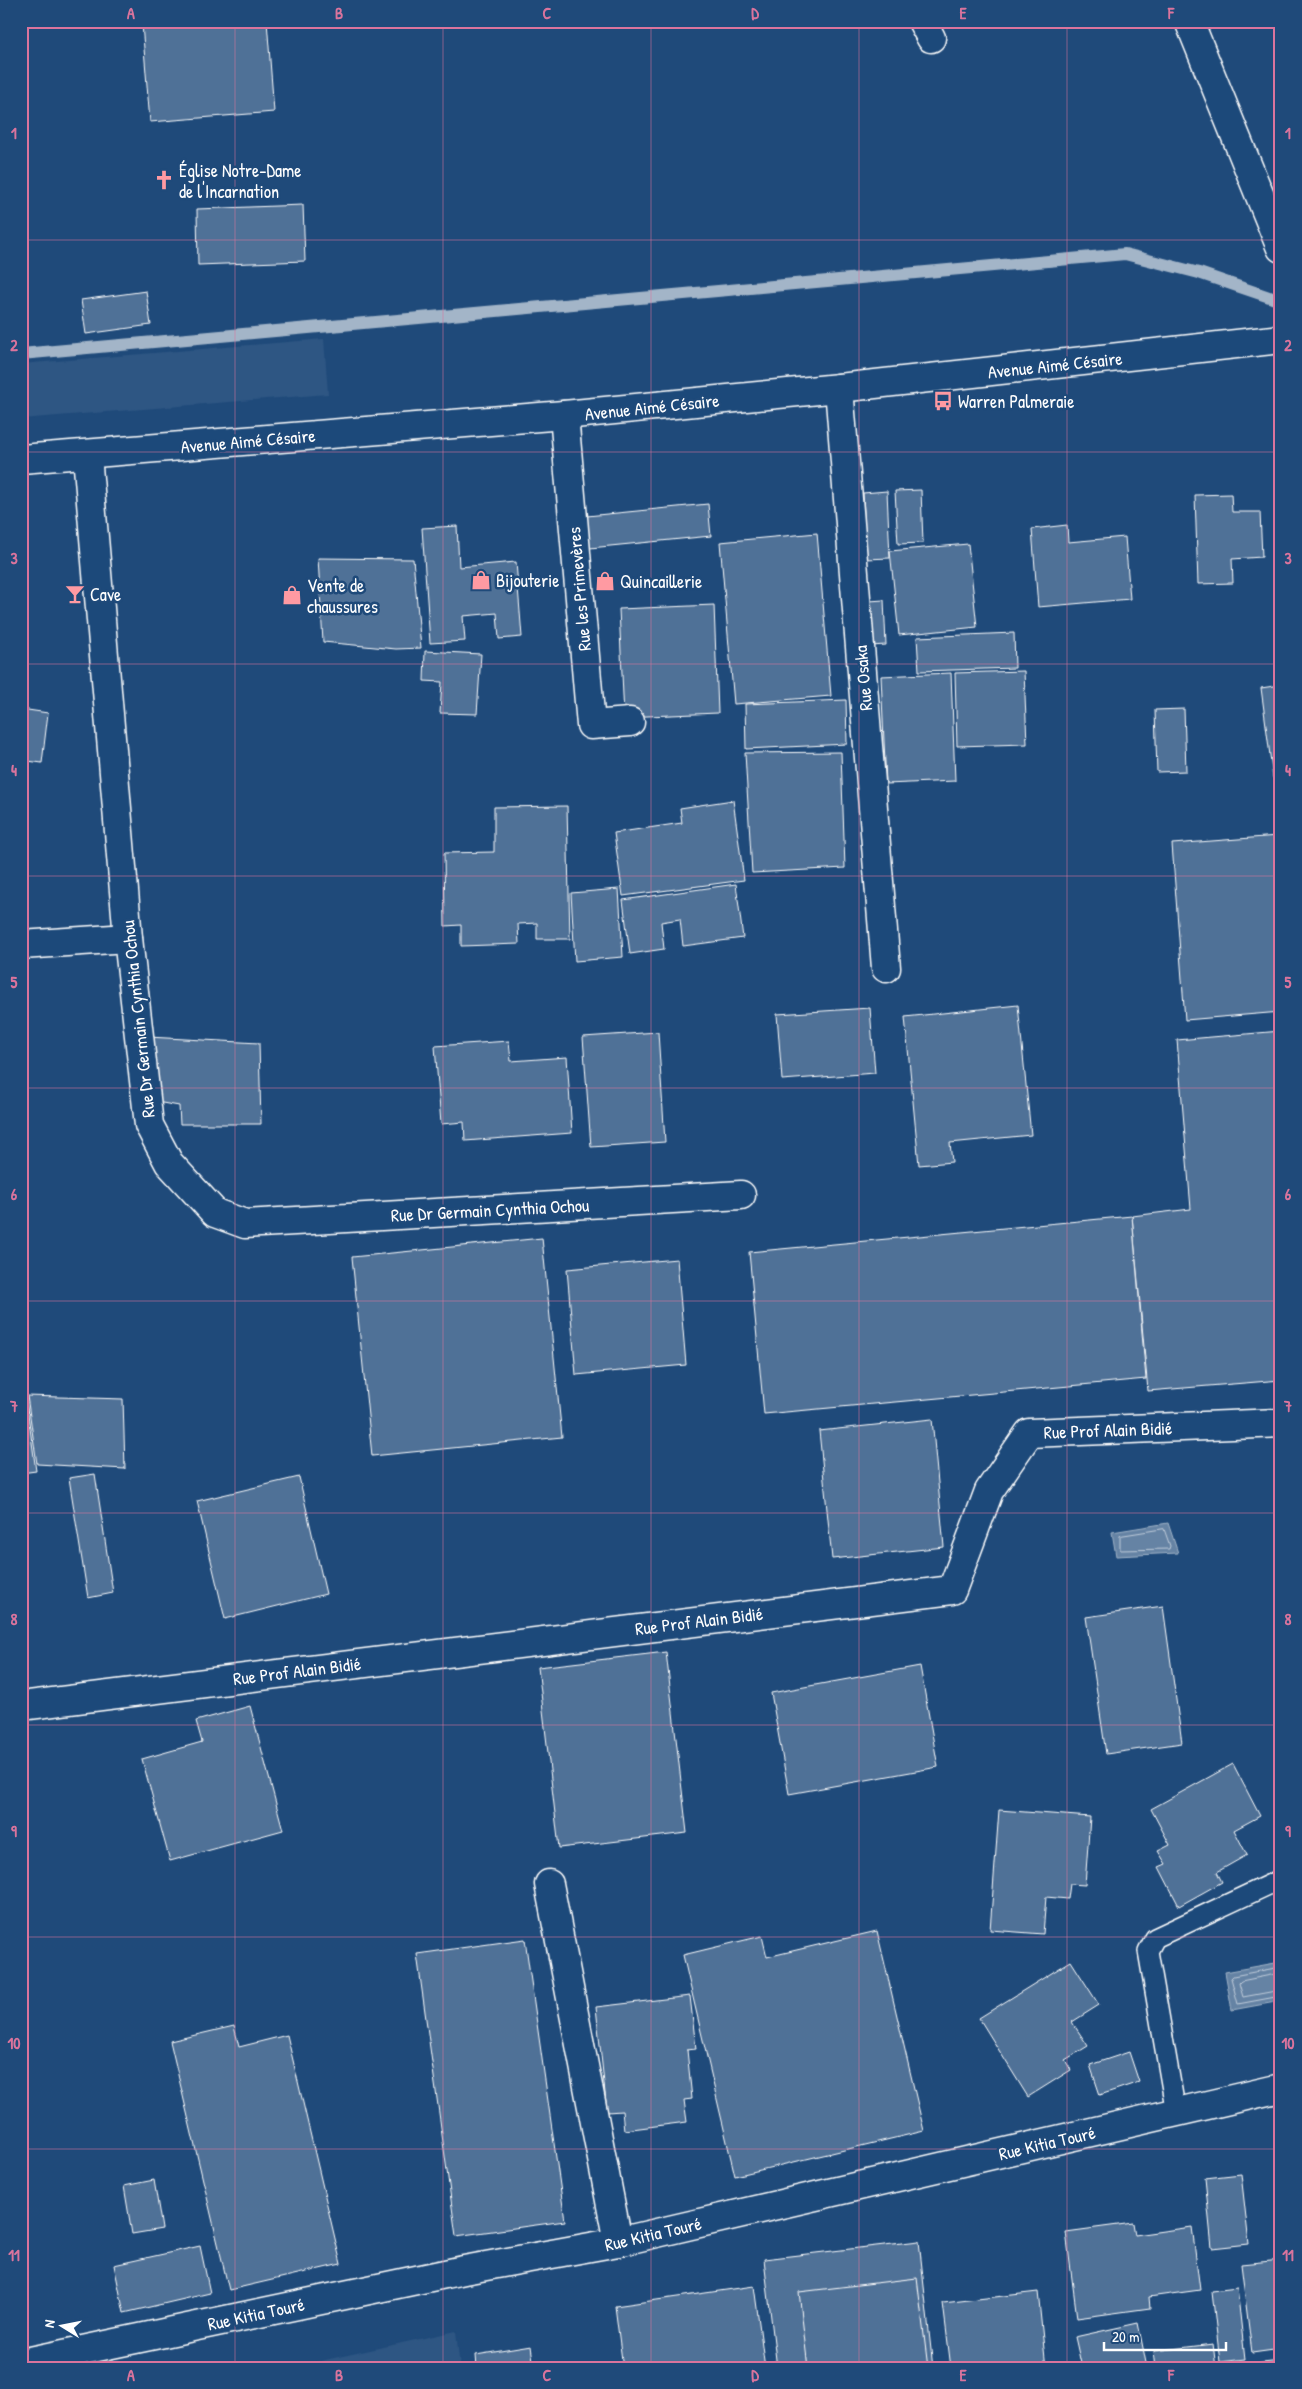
<svg xmlns="http://www.w3.org/2000/svg" width="1302" height="2389" font-family="'Patrick Hand',sans-serif">
<rect width="100%" height="100%" fill="#1f4a7a"/>
<filter id="ink" filterUnits="userSpaceOnUse"><feTurbulence type="fractalNoise" baseFrequency=".02" numOctaves="2"/><feDisplacementMap in="SourceGraphic" scale="10" xChannelSelector="R" yChannelSelector="G"/><feConvolveMatrix kernelMatrix="1 2 1 2 8 2 1 2 1" color-interpolation-filters="sRGB"/></filter>
<g filter="url(#ink)">
<g fill="#2e5683">
<path d="M 324,339 L 328,394 L 21,419 L 21,364 Z"/>
<path d="M 456,2331 L 460,2368 L 289,2368 Z"/>
</g>
<g fill="#6583a4" stroke="#a3b5c8">
<path d="M 1168,1523 L 1178,1553 L 1116,1556 L 1112,1532 Z"/>
<path d="M 1281,1962 L 1281,2001 L 1232,2010 L 1225,1972 Z"/>
</g>
<g fill="none" stroke-linecap="round" stroke-linejoin="round">
<g stroke="#c1cddb" stroke-width="1">
<path d="M 1164,1529 L 1170,1546 L 1169,1549 L 1120,1550 L 1120,1536 Z"/>
<path d="M 1281,1967 L 1233,1976 L 1231,1978 L 1238,2004 L 1281,1996"/>
<path d="M 1281,1973 L 1241,1981 L 1239,1983 L 1243,1997 L 1281,1990"/>
</g>
<path stroke="#a3b5c8" stroke-width="12" d="M 21,354 L 1125,254 L 1199,273 L 1281,301"/>
</g>
<g fill="#507197" stroke="#fff">
<path d="M 176,21 L 267,21 L 274,112 L 150,122 L 142,24 Z"/>
<path d="M 303,205 L 305,261 L 198,265 L 197,209 Z"/>
<path d="M 146,291 L 151,325 L 86,334 L 81,300 Z"/>
<path d="M 921,490 L 923,543 L 898,544 L 895,491 Z"/>
<path d="M 887,491 L 890,558 L 866,559 L 863,493 Z"/>
<path d="M 1231,494 L 1232,512 L 1260,512 L 1262,557 L 1232,559 L 1233,583 L 1198,584 L 1195,495 Z"/>
<path d="M 708,504 L 711,536 L 590,548 L 587,516 Z"/>
<path d="M 1067,525 L 1068,542 L 1125,537 L 1130,599 L 1038,607 L 1032,529 Z"/>
<path d="M 457,526 L 459,567 L 516,562 L 522,637 L 499,639 L 497,613 L 463,616 L 465,641 L 430,643 L 422,528 Z"/>
<path d="M 817,533 L 831,696 L 734,704 L 720,542 Z"/>
<path d="M 968,544 L 977,627 L 899,635 L 890,551 Z"/>
<path d="M 318,558 L 413,559 L 421,648 L 396,649 L 323,642 Z"/>
<path d="M 884,600 L 886,645 L 871,646 L 869,601 Z"/>
<path d="M 714,605 L 718,713 L 624,717 L 619,609 Z"/>
<path d="M 1014,633 L 1015,668 L 919,671 L 917,637 Z"/>
<path d="M 425,651 L 481,654 L 477,714 L 440,713 L 442,682 L 424,681 Z"/>
<path d="M 1024,671 L 1027,744 L 957,746 L 955,673 Z"/>
<path d="M 951,673 L 955,781 L 886,784 L 881,676 Z"/>
<path d="M 1281,685 L 1281,777 L 1273,778 L 1261,688 Z"/>
<path d="M 846,700 L 847,744 L 746,749 L 745,704 Z"/>
<path d="M 21,709 L 48,713 L 42,763 L 21,760 Z"/>
<path d="M 1184,709 L 1186,771 L 1157,772 L 1155,710 Z"/>
<path d="M 841,752 L 845,868 L 752,873 L 745,753 Z"/>
<path d="M 733,800 L 744,880 L 623,896 L 614,833 L 682,823 L 680,808 Z"/>
<path d="M 567,806 L 570,939 L 537,939 L 537,923 L 518,924 L 519,944 L 461,946 L 461,925 L 445,926 L 444,853 L 494,852 L 494,807 Z"/>
<path d="M 1278,836 L 1281,873 L 1281,1012 L 1185,1020 L 1172,844 Z"/>
<path d="M 736,884 L 743,938 L 683,946 L 680,919 L 661,922 L 664,949 L 630,954 L 623,900 Z"/>
<path d="M 619,889 L 623,957 L 575,961 L 571,893 Z"/>
<path d="M 1018,1005 L 1031,1135 L 950,1143 L 952,1162 L 919,1165 L 905,1017 Z"/>
<path d="M 870,1008 L 875,1073 L 782,1080 L 777,1014 Z"/>
<path d="M 1281,1031 L 1281,1380 L 1148,1391 L 1132,1216 L 1191,1209 L 1177,1040 Z"/>
<path d="M 658,1032 L 665,1142 L 591,1147 L 583,1037 Z"/>
<path d="M 148,1037 L 259,1043 L 261,1124 L 180,1124 L 179,1106 L 151,1101 Z"/>
<path d="M 509,1041 L 511,1061 L 567,1057 L 572,1133 L 465,1141 L 464,1122 L 441,1124 L 435,1046 Z"/>
<path d="M 1132,1216 L 1146,1379 L 764,1414 L 749,1252 Z"/>
<path d="M 542,1238 L 562,1437 L 372,1456 L 352,1257 Z"/>
<path d="M 677,1259 L 686,1365 L 576,1375 L 567,1269 Z"/>
<path d="M 21,1365 L 36,1471 L 21,1473 Z"/>
<path d="M 27,1396 L 123,1399 L 125,1469 L 37,1464 Z"/>
<path d="M 932,1419 L 944,1547 L 832,1559 L 819,1431 Z"/>
<path d="M 95,1474 L 113,1593 L 88,1598 L 69,1478 Z"/>
<path d="M 299,1477 L 326,1594 L 225,1619 L 197,1501 Z"/>
<path d="M 1163,1606 L 1182,1743 L 1106,1754 L 1086,1617 Z"/>
<path d="M 666,1652 L 687,1833 L 559,1848 L 538,1667 Z"/>
<path d="M 920,1666 L 938,1767 L 789,1794 L 771,1693 Z"/>
<path d="M 250,1706 L 283,1830 L 170,1861 L 142,1759 L 202,1742 L 196,1721 Z"/>
<path d="M 1233,1764 L 1260,1816 L 1234,1830 L 1247,1855 L 1217,1872 L 1222,1882 L 1179,1906 L 1159,1867 L 1166,1864 L 1158,1851 L 1170,1845 L 1151,1809 Z"/>
<path d="M 999,1810 L 1090,1817 L 1085,1885 L 1070,1884 L 1068,1899 L 1046,1897 L 1043,1934 L 990,1930 Z"/>
<path d="M 877,1931 L 924,2131 L 735,2176 L 683,1955 L 762,1936 L 767,1957 Z"/>
<path d="M 525,1939 L 565,2221 L 456,2236 L 417,1954 Z"/>
<path d="M 1071,1961 L 1099,2005 L 1072,2022 L 1088,2046 L 1065,2060 L 1071,2070 L 1028,2097 L 979,2018 Z"/>
<path d="M 690,1996 L 696,2049 L 687,2050 L 692,2099 L 684,2100 L 687,2122 L 624,2130 L 622,2111 L 607,2112 L 596,2007 Z"/>
<path d="M 234,2026 L 239,2047 L 287,2035 L 341,2264 L 229,2290 L 170,2041 Z"/>
<path d="M 1129,2052 L 1139,2082 L 1100,2095 L 1090,2065 Z"/>
<path d="M 1241,2174 L 1249,2244 L 1212,2248 L 1205,2178 Z"/>
<path d="M 154,2180 L 162,2229 L 132,2234 L 124,2186 Z"/>
<path d="M 1281,2214 L 1281,2242 L 1278,2215 Z"/>
<path d="M 1133,2223 L 1135,2235 L 1192,2227 L 1200,2290 L 1149,2297 L 1150,2308 L 1077,2318 L 1066,2232 Z"/>
<path d="M 919,2241 L 933,2368 L 777,2368 L 764,2259 Z"/>
<path d="M 200,2246 L 210,2293 L 124,2313 L 114,2265 Z"/>
<path d="M 1281,2260 L 1281,2349 L 1252,2353 L 1241,2264 Z"/>
<path d="M 917,2278 L 928,2368 L 808,2368 L 799,2292 Z"/>
<path d="M 754,2286 L 765,2368 L 623,2368 L 615,2306 Z"/>
<path d="M 1237,2288 L 1245,2359 L 1220,2362 L 1212,2291 Z"/>
<path d="M 1038,2292 L 1046,2368 L 951,2368 L 943,2303 Z"/>
<path d="M 1138,2323 L 1147,2368 L 1082,2368 L 1075,2337 Z"/>
<path d="M 1213,2344 L 1216,2368 L 1156,2368 L 1154,2351 Z"/>
<path d="M 531,2346 L 534,2368 L 477,2368 L 476,2355 Z"/>
<path d="M 1281,2361 L 1281,2368 L 1225,2368 L 1225,2367 Z"/>
</g>
<g fill="none" stroke-linecap="round" stroke-linejoin="round">
<defs>
<path id="service" d="M 1176,2113 L 1148,1951 L 1155,1938 L 1281,1879"/>
<g id="minor">
<path d="M 922,21 L 931,38"/>
<path d="M 839,388 L 886,968"/>
<path d="M 564,415 L 591,725 L 630,722"/>
<path d="M 87,455 L 128,938 L 149,1125 L 169,1163 L 215,1213 L 245,1224 L 741,1195"/>
<path d="M 21,459 L 564,415 L 839,388 L 1281,339"/>
<path d="M 21,945 L 128,938"/>
<path d="M 21,1706 L 952,1590 L 989,1491 L 1029,1433 L 1281,1423"/>
<path d="M 549,1884 L 618,2242"/>
<path d="M 21,2363 L 464,2270 L 618,2242 L 1281,2088"/>
</g>
<path id="primary" d="M 1189,21 L 1281,248"/>
</defs>
<use href="#service" stroke="#fff" stroke-width="22"/>
<use href="#minor" stroke="#fff" stroke-width="31"/>
<use href="#primary" stroke="#fff" stroke-width="31"/>
<use href="#service" stroke="#1f4a7a" stroke-width="19"/>
<use href="#minor" stroke="#1f4a7a" stroke-width="28"/>
<use href="#primary" stroke="#1f4a7a" stroke-width="28"/>
</g>
</g>
<path fill="none" stroke="#da749d" stroke-width="1" stroke-opacity="0.55" d="M 235,21 L 235,2368M 443,21 L 443,2368M 651,21 L 651,2368M 859,21 L 859,2368M 1067,21 L 1067,2368M 21,240 L 1281,240M 21,452 L 1281,452M 21,664 L 1281,664M 21,876 L 1281,876M 21,1088 L 1281,1088M 21,1301 L 1281,1301M 21,1513 L 1281,1513M 21,1725 L 1281,1725M 21,1937 L 1281,1937M 21,2149 L 1281,2149"/>
<defs>
<symbol id="church-bare" viewBox="-9 -9 18 18"><path d="M-1.2-6h2.4v3.5h3.3v2.4h-3.3V6h-2.4V-.1h-3.3v-2.4h3.3Z" fill="#ff9aa2" stroke="#1f4a7a" stroke-width="2.5" paint-order="stroke"/></symbol>
<symbol id="bus-bare" viewBox="-9 -9 18 18"><path d="M-5-6H5V4H4V6H2V4H-2V6H-4V4H-5ZM-3.5-4V0h7V-4ZM-3.5 1.2v1.5H-2V1.2ZM2 1.2v1.5H3.5V1.2Z" fill="#ff9aa2" stroke="#1f4a7a" stroke-width="2.5" paint-order="stroke"/></symbol>
<symbol id="shop-bare" viewBox="-9 -9 18 18"><path d="M-5-2.5h2.3a2.7 3.5 0 0 1 5.4 0H5L5.5 6h-11ZM-1.5-2.5h3a1.5 2.3 0 0 0-3 0Z" fill="#ff9aa2" stroke="#1f4a7a" stroke-width="2.5" paint-order="stroke"/></symbol>
<symbol id="bar-bare" viewBox="-9 -9 18 18"><path d="M-6-5H6L.8 .8V4.5H3.5V6h-7V4.5H-.8V.8Z" fill="#ff9aa2" stroke="#1f4a7a" stroke-width="2.5" paint-order="stroke"/></symbol>
</defs>
<g fill-rule="evenodd">
<use href="#church-bare" x="150" y="166" width="28" height="28"/>
<use href="#bus-bare" x="929" y="387" width="28" height="28"/>
<use href="#shop-bare" x="467" y="566" width="28" height="28"/>
<use href="#shop-bare" x="591" y="567" width="28" height="28"/>
<use href="#bar-bare" x="61" y="580" width="28" height="28"/>
<use href="#shop-bare" x="278" y="581" width="28" height="28"/>
</g>
<g text-anchor="middle" dominant-baseline="central" stroke-width="5" stroke-linejoin="round" paint-order="stroke">
<g font-size="18" fill="#fff" stroke="#1f4a7a" text-anchor="start">
<text x="179" y="170">Église Notre-Dame<tspan x="179" dy="21">de l'Incarnation</tspan></text>
<text x="958" y="401">Warren Palmeraie</text>
<text x="496" y="580">Bijouterie</text>
<text x="620" y="581">Quincaillerie</text>
<text x="307" y="585">Vente de<tspan x="307" dy="21">chaussures</tspan></text>
<text x="90" y="594">Cave</text>
</g>
<g font-size="18" fill="#fff" stroke="#1f4a7a">
<text transform="translate(1055 365) rotate(-6)">Avenue Aimé Césaire</text>
<text transform="translate(652 407) rotate(-6)">Avenue Aimé Césaire</text>
<text transform="translate(248 441) rotate(-5)">Avenue Aimé Césaire</text>
<text transform="translate(579 589) rotate(-95)">Rue les Primevères</text>
<text transform="translate(863 678) rotate(-95)">Rue Osaka</text>
<text transform="translate(138 1019) rotate(-96)">Rue Dr Germain Cynthia Ochou</text>
<text transform="translate(490 1210) rotate(-3)">Rue Dr Germain Cynthia Ochou</text>
<text transform="translate(1108 1430) rotate(-2)">Rue Prof Alain Bidié</text>
<text transform="translate(699 1621) rotate(-7)">Rue Prof Alain Bidié</text>
<text transform="translate(297 1671) rotate(-7)">Rue Prof Alain Bidié</text>
<text transform="translate(1047 2143) rotate(-13)">Rue Kitia Touré</text>
<text transform="translate(653 2234) rotate(-13)">Rue Kitia Touré</text>
<text transform="translate(256 2314) rotate(-12)">Rue Kitia Touré</text>
</g>
</g>
<rect width="1302" height="2389" fill="none" stroke="#1f4a7a" stroke-width="55"/>
<g transform="translate(62 2326) rotate(280)" stroke="#1f4a7a" stroke-width="4" paint-order="stroke">
<path d="M0-4L9 19L0 12L-9 19Z" fill="#ffffff"/>
<text y="-8" font-size="14" font-weight="bold" text-anchor="middle" fill="#ffffff">N</text>
</g>
<path d="M1104 2342v8h122v-8" fill="none" stroke="#ffffff" stroke-width="2.5"/>
<text x="1112" y="2342" font-size="15" fill="#ffffff" stroke="#1f4a7a" stroke-width="4" paint-order="stroke">20 m</text>
<rect x="28" y="28" width="1246" height="2334" fill="none" stroke="#da749d" stroke-width="2"/>
<g font-size="16" text-anchor="middle" font-weight="bold" fill="#da749d">
<text x="131" y="19">A</text>
<text x="339" y="19">B</text>
<text x="547" y="19">C</text>
<text x="755" y="19">D</text>
<text x="963" y="19">E</text>
<text x="1171" y="19">F</text>
<text x="14" y="139">1</text>
<text x="1288" y="139">1</text>
<text x="14" y="351">2</text>
<text x="1288" y="351">2</text>
<text x="14" y="564">3</text>
<text x="1288" y="564">3</text>
<text x="14" y="776">4</text>
<text x="1288" y="776">4</text>
<text x="14" y="988">5</text>
<text x="1288" y="988">5</text>
<text x="14" y="1200">6</text>
<text x="1288" y="1200">6</text>
<text x="14" y="1412">7</text>
<text x="1288" y="1412">7</text>
<text x="14" y="1625">8</text>
<text x="1288" y="1625">8</text>
<text x="14" y="1837">9</text>
<text x="1288" y="1837">9</text>
<text x="14" y="2049">10</text>
<text x="1288" y="2049">10</text>
<text x="14" y="2261">11</text>
<text x="1288" y="2261">11</text>
<text x="131" y="2381">A</text>
<text x="339" y="2381">B</text>
<text x="547" y="2381">C</text>
<text x="755" y="2381">D</text>
<text x="963" y="2381">E</text>
<text x="1171" y="2381">F</text>
</g>
</svg>
